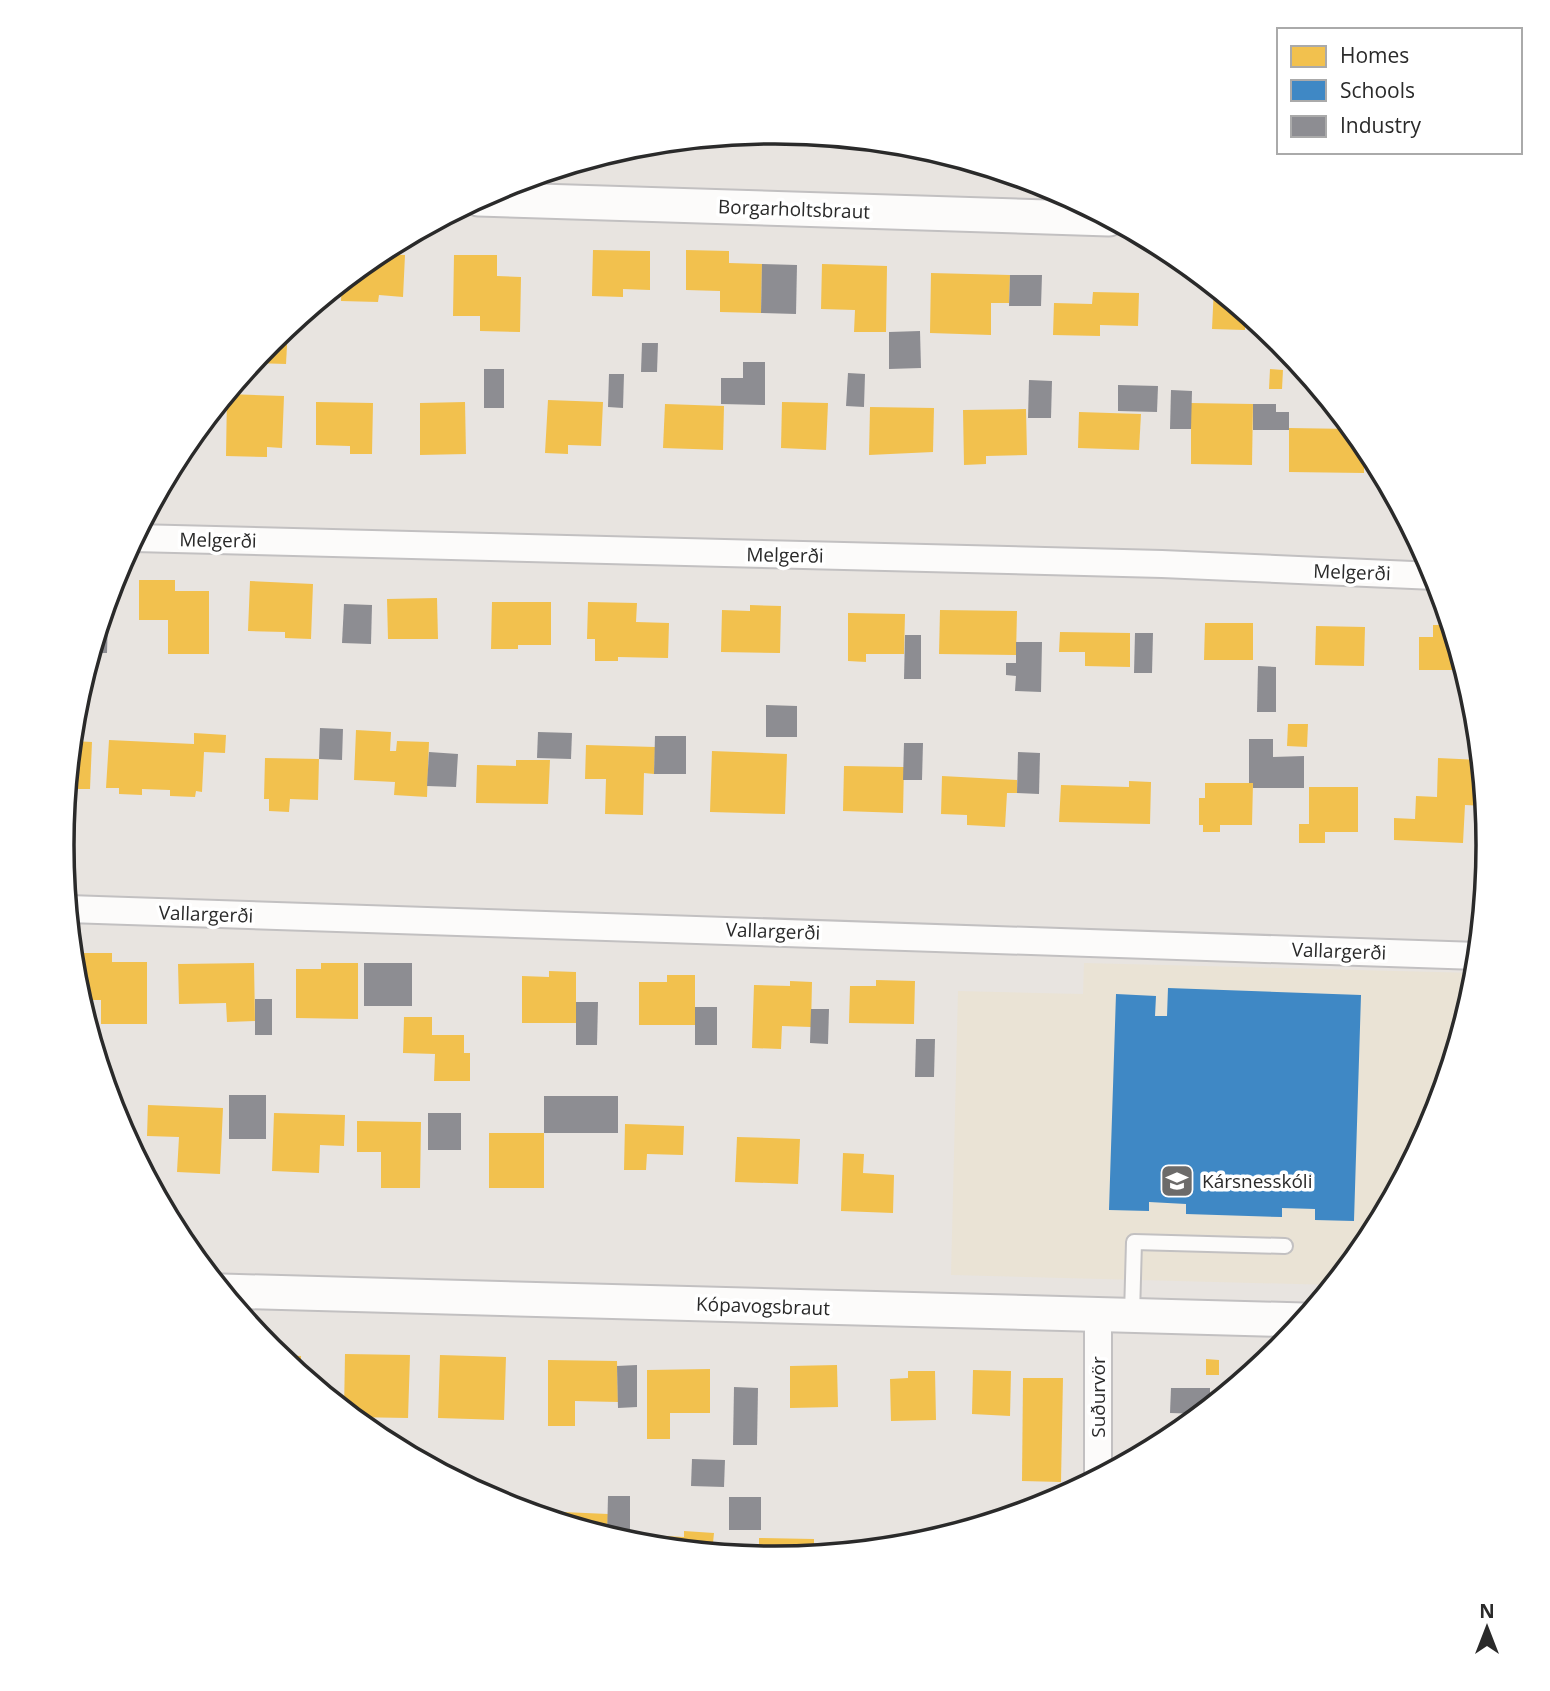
<svg xmlns="http://www.w3.org/2000/svg" width="1550" height="1691" font-family="'Open Sans',sans-serif">
<rect width="100%" height="100%" fill="#e8e4e0"/>
<path fill="#eae3d5" d="M 1084,963 L 1476,973 L 1434,1119 L 1368,1242 L 1333,1285 L 951,1275 L 958,991 L 1083,994 Z"/>
<g fill="#f2c14e">
<path d="M 593,250 L 650,251 L 650,290 L 623,289 L 623,297 L 592,296 Z"/>
<path d="M 686,250 L 729,251 L 729,263 L 762,264 L 761,313 L 720,312 L 720,291 L 686,290 Z"/>
<path d="M 377,254 L 405,255 L 403,297 L 379,295 L 378,302 L 341,301 L 342,282 Z"/>
<path d="M 454,255 L 497,255 L 497,276 L 521,277 L 520,332 L 480,331 L 480,316 L 453,316 Z"/>
<path d="M 822,264 L 887,266 L 886,332 L 854,332 L 855,310 L 821,309 Z"/>
<path d="M 931,273 L 1010,275 L 1009,303 L 991,303 L 991,335 L 930,333 Z"/>
<path d="M 1214,287 L 1244,312 L 1257,322 L 1245,321 L 1245,330 L 1212,329 Z"/>
<path d="M 1093,292 L 1139,293 L 1138,326 L 1100,325 L 1100,336 L 1053,335 L 1054,303 L 1092,304 Z"/>
<path d="M 288,327 L 286,364 L 252,363 L 271,341 Z"/>
<path d="M 1270,369 L 1283,370 L 1282,389 L 1269,389 Z"/>
<path d="M 227,394 L 284,396 L 282,448 L 267,447 L 267,457 L 226,456 Z"/>
<path d="M 548,400 L 603,402 L 601,446 L 568,445 L 568,454 L 545,453 Z"/>
<path d="M 316,402 L 373,403 L 372,454 L 350,454 L 350,446 L 316,445 Z"/>
<path d="M 465,402 L 466,454 L 420,455 L 420,403 Z"/>
<path d="M 782,402 L 828,403 L 826,450 L 781,448 Z"/>
<path d="M 1191,403 L 1253,404 L 1252,465 L 1191,464 Z"/>
<path d="M 665,404 L 724,406 L 723,450 L 663,448 Z"/>
<path d="M 870,407 L 934,408 L 933,452 L 869,455 Z"/>
<path d="M 1026,409 L 1027,455 L 986,456 L 986,464 L 964,465 L 963,410 Z"/>
<path d="M 1079,412 L 1141,414 L 1139,450 L 1078,448 Z"/>
<path d="M 1289,428 L 1352,429 L 1364,444 L 1364,473 L 1289,472 Z"/>
<path d="M 139,580 L 175,580 L 175,591 L 209,591 L 209,654 L 168,654 L 168,620 L 139,620 Z"/>
<path d="M 250,581 L 313,584 L 311,639 L 285,638 L 285,632 L 248,631 Z"/>
<path d="M 437,598 L 438,639 L 388,639 L 387,599 Z"/>
<path d="M 492,602 L 551,602 L 551,645 L 518,645 L 518,649 L 491,649 Z"/>
<path d="M 588,602 L 637,603 L 636,622 L 669,623 L 668,658 L 618,657 L 618,661 L 595,661 L 595,639 L 587,639 Z"/>
<path d="M 750,605 L 781,606 L 780,653 L 721,652 L 722,610 L 750,611 Z"/>
<path d="M 940,610 L 1017,611 L 1016,655 L 939,654 Z"/>
<path d="M 848,613 L 905,614 L 904,654 L 866,654 L 866,662 L 848,661 Z"/>
<path d="M 1205,623 L 1253,623 L 1253,660 L 1204,660 Z"/>
<path d="M 1433,625 L 1450,625 L 1464,670 L 1419,670 L 1419,637 L 1433,637 Z"/>
<path d="M 1316,626 L 1365,627 L 1364,666 L 1315,665 Z"/>
<path d="M 1060,632 L 1130,633 L 1130,667 L 1085,666 L 1085,652 L 1059,652 Z"/>
<path d="M 1288,724 L 1308,724 L 1307,747 L 1287,746 Z"/>
<path d="M 356,730 L 391,732 L 390,751 L 396,751 L 397,741 L 429,742 L 427,797 L 394,795 L 395,782 L 354,780 Z"/>
<path d="M 194,733 L 226,735 L 225,753 L 204,752 L 202,792 L 196,791 L 195,797 L 170,796 L 170,790 L 142,789 L 142,795 L 119,794 L 119,788 L 106,788 L 109,740 L 194,744 Z"/>
<path d="M 72,741 L 92,742 L 90,789 L 67,789 Z"/>
<path d="M 586,745 L 655,747 L 654,774 L 644,773 L 643,815 L 605,814 L 606,779 L 585,779 Z"/>
<path d="M 712,751 L 787,754 L 785,814 L 710,812 Z"/>
<path d="M 265,758 L 319,759 L 318,800 L 290,799 L 289,812 L 269,811 L 269,799 L 264,799 Z"/>
<path d="M 1438,758 L 1480,760 L 1485,806 L 1465,805 L 1463,843 L 1394,840 L 1394,818 L 1415,819 L 1416,796 L 1437,797 Z"/>
<path d="M 516,760 L 550,760 L 548,804 L 476,803 L 477,765 L 516,766 Z"/>
<path d="M 844,766 L 904,767 L 903,813 L 843,811 Z"/>
<path d="M 942,776 L 1017,780 L 1017,793 L 1007,793 L 1005,827 L 967,825 L 967,815 L 941,814 Z"/>
<path d="M 1129,781 L 1151,782 L 1150,824 L 1059,822 L 1061,785 L 1129,787 Z"/>
<path d="M 1205,783 L 1253,783 L 1252,825 L 1220,825 L 1220,832 L 1203,832 L 1203,825 L 1199,825 L 1199,798 L 1205,798 Z"/>
<path d="M 1309,787 L 1358,787 L 1358,832 L 1325,832 L 1325,843 L 1299,843 L 1299,824 L 1309,824 Z"/>
<path d="M 72,953 L 112,953 L 112,962 L 147,962 L 147,1024 L 101,1024 L 101,1000 L 80,1000 Z"/>
<path d="M 254,963 L 255,1021 L 227,1022 L 226,1003 L 179,1004 L 178,964 Z"/>
<path d="M 321,963 L 358,963 L 358,1019 L 296,1018 L 296,969 L 321,969 Z"/>
<path d="M 549,971 L 576,972 L 576,1023 L 522,1023 L 522,976 L 549,977 Z"/>
<path d="M 667,975 L 695,975 L 695,1025 L 639,1025 L 639,982 L 667,982 Z"/>
<path d="M 876,980 L 915,981 L 914,1024 L 849,1023 L 850,986 L 876,986 Z"/>
<path d="M 790,981 L 812,982 L 811,1027 L 782,1026 L 781,1049 L 752,1048 L 754,985 L 790,986 Z"/>
<path d="M 404,1017 L 432,1017 L 432,1035 L 464,1035 L 464,1053 L 470,1053 L 470,1081 L 434,1081 L 435,1054 L 403,1053 Z"/>
<path d="M 148,1105 L 223,1108 L 220,1174 L 177,1172 L 179,1137 L 147,1136 Z"/>
<path d="M 274,1113 L 345,1115 L 344,1146 L 320,1145 L 319,1173 L 272,1171 Z"/>
<path d="M 357,1121 L 421,1122 L 420,1188 L 381,1188 L 381,1152 L 357,1152 Z"/>
<path d="M 625,1124 L 684,1126 L 683,1155 L 647,1154 L 646,1170 L 624,1170 Z"/>
<rect x="489" y="1133" width="55" height="55"/>
<path d="M 737,1137 L 800,1139 L 798,1184 L 735,1182 Z"/>
<path d="M 843,1153 L 864,1154 L 863,1173 L 894,1175 L 893,1213 L 841,1211 Z"/>
<path d="M 345,1354 L 410,1355 L 408,1418 L 351,1417 L 344,1411 Z"/>
<path d="M 277,1355 L 301,1356 L 301,1375 Z"/>
<path d="M 440,1355 L 506,1357 L 504,1420 L 438,1418 Z"/>
<path d="M 1206,1359 L 1219,1360 L 1219,1375 L 1206,1375 Z"/>
<path d="M 548,1360 L 617,1361 L 618,1402 L 575,1401 L 575,1426 L 548,1426 Z"/>
<path d="M 837,1365 L 838,1407 L 790,1408 L 790,1366 Z"/>
<path d="M 710,1369 L 710,1413 L 670,1413 L 670,1439 L 647,1439 L 647,1370 Z"/>
<path d="M 973,1370 L 1011,1371 L 1010,1416 L 972,1414 Z"/>
<path d="M 908,1371 L 935,1371 L 936,1420 L 891,1421 L 890,1379 L 908,1378 Z"/>
<path d="M 1023,1378 L 1063,1378 L 1061,1482 L 1022,1481 Z"/>
<path d="M 563,1512 L 608,1514 L 607,1537 L 563,1523 Z"/>
<path d="M 684,1531 L 714,1533 L 712,1553 L 645,1546 L 646,1535 L 684,1537 Z"/>
<path d="M 759,1538 L 814,1539 L 814,1555 L 759,1558 Z"/>
</g>
<path fill="#3f88c5" d="M 1168,988 L 1361,995 L 1354,1221 L 1315,1220 L 1315,1209 L 1282,1208 L 1282,1217 L 1186,1214 L 1186,1204 L 1149,1202 L 1149,1211 L 1109,1210 L 1116,994 L 1156,996 L 1155,1016 L 1167,1016 Z"/>
<g fill="#8d8d92">
<path d="M 762,264 L 797,265 L 796,314 L 761,313 Z"/>
<path d="M 1010,275 L 1042,275 L 1041,306 L 1009,306 Z"/>
<path d="M 920,331 L 921,368 L 889,369 L 889,332 Z"/>
<path d="M 642,343 L 658,343 L 657,372 L 641,372 Z"/>
<path d="M 743,362 L 765,362 L 765,405 L 721,404 L 721,378 L 743,378 Z"/>
<rect x="484" y="369" width="20" height="39"/>
<path d="M 848,373 L 865,374 L 864,407 L 846,406 Z"/>
<path d="M 609,374 L 624,374 L 623,408 L 608,407 Z"/>
<path d="M 1029,380 L 1052,381 L 1051,418 L 1028,418 Z"/>
<path d="M 1118,385 L 1158,386 L 1157,412 L 1118,411 Z"/>
<path d="M 1171,390 L 1192,391 L 1191,429 L 1170,429 Z"/>
<path d="M 1253,404 L 1276,404 L 1276,412 L 1289,412 L 1289,430 L 1253,430 Z"/>
<path d="M 344,604 L 372,605 L 371,644 L 342,643 Z"/>
<path d="M 102,618 L 108,618 L 107,653 L 91,653 Z"/>
<path d="M 1135,633 L 1153,633 L 1152,673 L 1134,673 Z"/>
<path d="M 905,635 L 921,635 L 921,679 L 904,679 Z"/>
<path d="M 1016,642 L 1042,642 L 1041,692 L 1015,691 L 1016,676 L 1006,675 L 1006,663 L 1016,663 Z"/>
<path d="M 1258,666 L 1276,667 L 1276,712 L 1257,712 Z"/>
<path d="M 766,705 L 797,706 L 797,737 L 766,737 Z"/>
<path d="M 320,728 L 343,729 L 342,760 L 319,759 Z"/>
<path d="M 538,732 L 572,733 L 571,759 L 537,758 Z"/>
<path d="M 655,736 L 686,736 L 686,774 L 654,774 Z"/>
<path d="M 1249,739 L 1273,739 L 1273,757 L 1304,756 L 1304,788 L 1253,788 L 1253,783 L 1249,783 Z"/>
<path d="M 904,743 L 923,743 L 922,780 L 903,780 Z"/>
<path d="M 429,752 L 458,754 L 456,787 L 427,786 Z"/>
<path d="M 1018,752 L 1040,753 L 1039,794 L 1017,793 Z"/>
<rect x="364" y="963" width="48" height="43"/>
<rect x="255" y="999" width="17" height="36"/>
<path d="M 576,1002 L 598,1002 L 597,1045 L 576,1045 Z"/>
<rect x="695" y="1007" width="22" height="38"/>
<path d="M 811,1009 L 829,1009 L 828,1044 L 810,1043 Z"/>
<path d="M 916,1039 L 935,1039 L 934,1077 L 915,1077 Z"/>
<rect x="229" y="1095" width="37" height="44"/>
<rect x="544" y="1096" width="74" height="37"/>
<rect x="428" y="1113" width="33" height="37"/>
<path d="M 637,1365 L 637,1407 L 618,1408 L 617,1366 Z"/>
<path d="M 734,1387 L 758,1388 L 757,1445 L 733,1445 Z"/>
<path d="M 1171,1388 L 1210,1388 L 1210,1408 L 1202,1414 L 1170,1413 Z"/>
<path d="M 692,1459 L 725,1460 L 724,1487 L 691,1486 Z"/>
<path d="M 608,1496 L 630,1496 L 630,1539 L 607,1537 Z"/>
<rect x="729" y="1497" width="32" height="33"/>
</g>
<g fill="none" stroke-linecap="round" stroke-linejoin="round">
<defs>
<path id="service" d="M 1132,1315 L 1134,1242 L 1285,1246"/>
<g id="minor">
<path d="M 134,538 L 1162,564 L 1435,576"/>
<path d="M 68,909 L 1478,956"/>
<path d="M 1098,1478 L 1098,1315"/>
</g>
<g id="tertiary">
<path d="M 478,199 L 1109,219"/>
<path d="M 222,1291 L 1304,1320"/>
</g>
</defs>
<use href="#service" stroke="#c2c0c1" stroke-width="18"/>
<use href="#minor" stroke="#c2c0c1" stroke-width="30"/>
<use href="#tertiary" stroke="#c2c0c1" stroke-width="37"/>
<use href="#service" stroke="#fcfbfa" stroke-width="14"/>
<use href="#minor" stroke="#fcfbfa" stroke-width="26"/>
<use href="#tertiary" stroke="#fcfbfa" stroke-width="33"/>
</g>
<defs>
<symbol id="school-square" viewBox="-11 -11 22 22"><rect x="-9" y="-9" width="18" height="18" rx="4" fill="#6c6b6a" stroke="#fff"/><path d="M0-5L7-2L0 1L-7-2ZM-4 1L0 2.5L4 1V4Q0 6-4 4Z" fill="#fff"/></symbol>
</defs>
<g fill-rule="evenodd">
<use href="#school-square" x="1158" y="1162" width="38" height="38"/>
</g>
<g text-anchor="middle" dominant-baseline="central" stroke-width="7" stroke-linejoin="round" paint-order="stroke">
<g font-size="19" fill="#2a2a2a" stroke="#fff">
<text transform="translate(794 209) rotate(2)">Borgarholtsbraut</text>
<text transform="translate(218 540) rotate(1)">Melgerði</text>
<text transform="translate(785 555) rotate(1)">Melgerði</text>
<text transform="translate(1352 572) rotate(2)">Melgerði</text>
<text transform="translate(206 914) rotate(2)">Vallargerði</text>
<text transform="translate(773 931) rotate(2)">Vallargerði</text>
<text transform="translate(1339 951) rotate(2)">Vallargerði</text>
<text transform="translate(763 1306) rotate(2)">Kópavogsbraut</text>
<text transform="translate(1098 1397) rotate(-90)">Suðurvör</text>
</g>
<g font-size="19" fill="#2a2a2a" stroke="#fff" text-anchor="start">
<text x="1202" y="1181">Kársnesskóli</text>
</g>
</g>
<path d="M0 0H1550V1691H0ZM74 845a701 701 0 1 1 1402 0a701 701 0 1 1-1402 0Z" fill="#fff" fill-rule="evenodd"/>
<path fill="none" stroke="#2a2a2a" stroke-width="3.5" d="M74 845a701 701 0 1 1 1402 0a701 701 0 1 1-1402 0Z"/>
<rect x="1277" y="28" width="245" height="126" fill="#ffffff" stroke="#aaaaaa" stroke-width="2"/>
<rect x="1291" y="46" width="35" height="21" fill="#f2c14e" stroke="#aaaaaa" stroke-width="2"/>
<text x="1340" y="63" font-size="21" fill="#2a2a2a">Homes</text>
<rect x="1291" y="80" width="35" height="21" fill="#3f88c5" stroke="#aaaaaa" stroke-width="2"/>
<text x="1340" y="98" font-size="21" fill="#2a2a2a">Schools</text>
<rect x="1291" y="116" width="35" height="21" fill="#8d8d92" stroke="#aaaaaa" stroke-width="2"/>
<text x="1340" y="133" font-size="21" fill="#2a2a2a">Industry</text>
<g transform="translate(1487 1628)" stroke="#ffffff" stroke-width="5" paint-order="stroke">
<path d="M0-5L12 26L0 18L-12 26Z" fill="#2a2a2a"/>
<text y="-10" font-size="19" font-weight="bold" text-anchor="middle" fill="#2a2a2a">N</text>
</g>
</svg>
